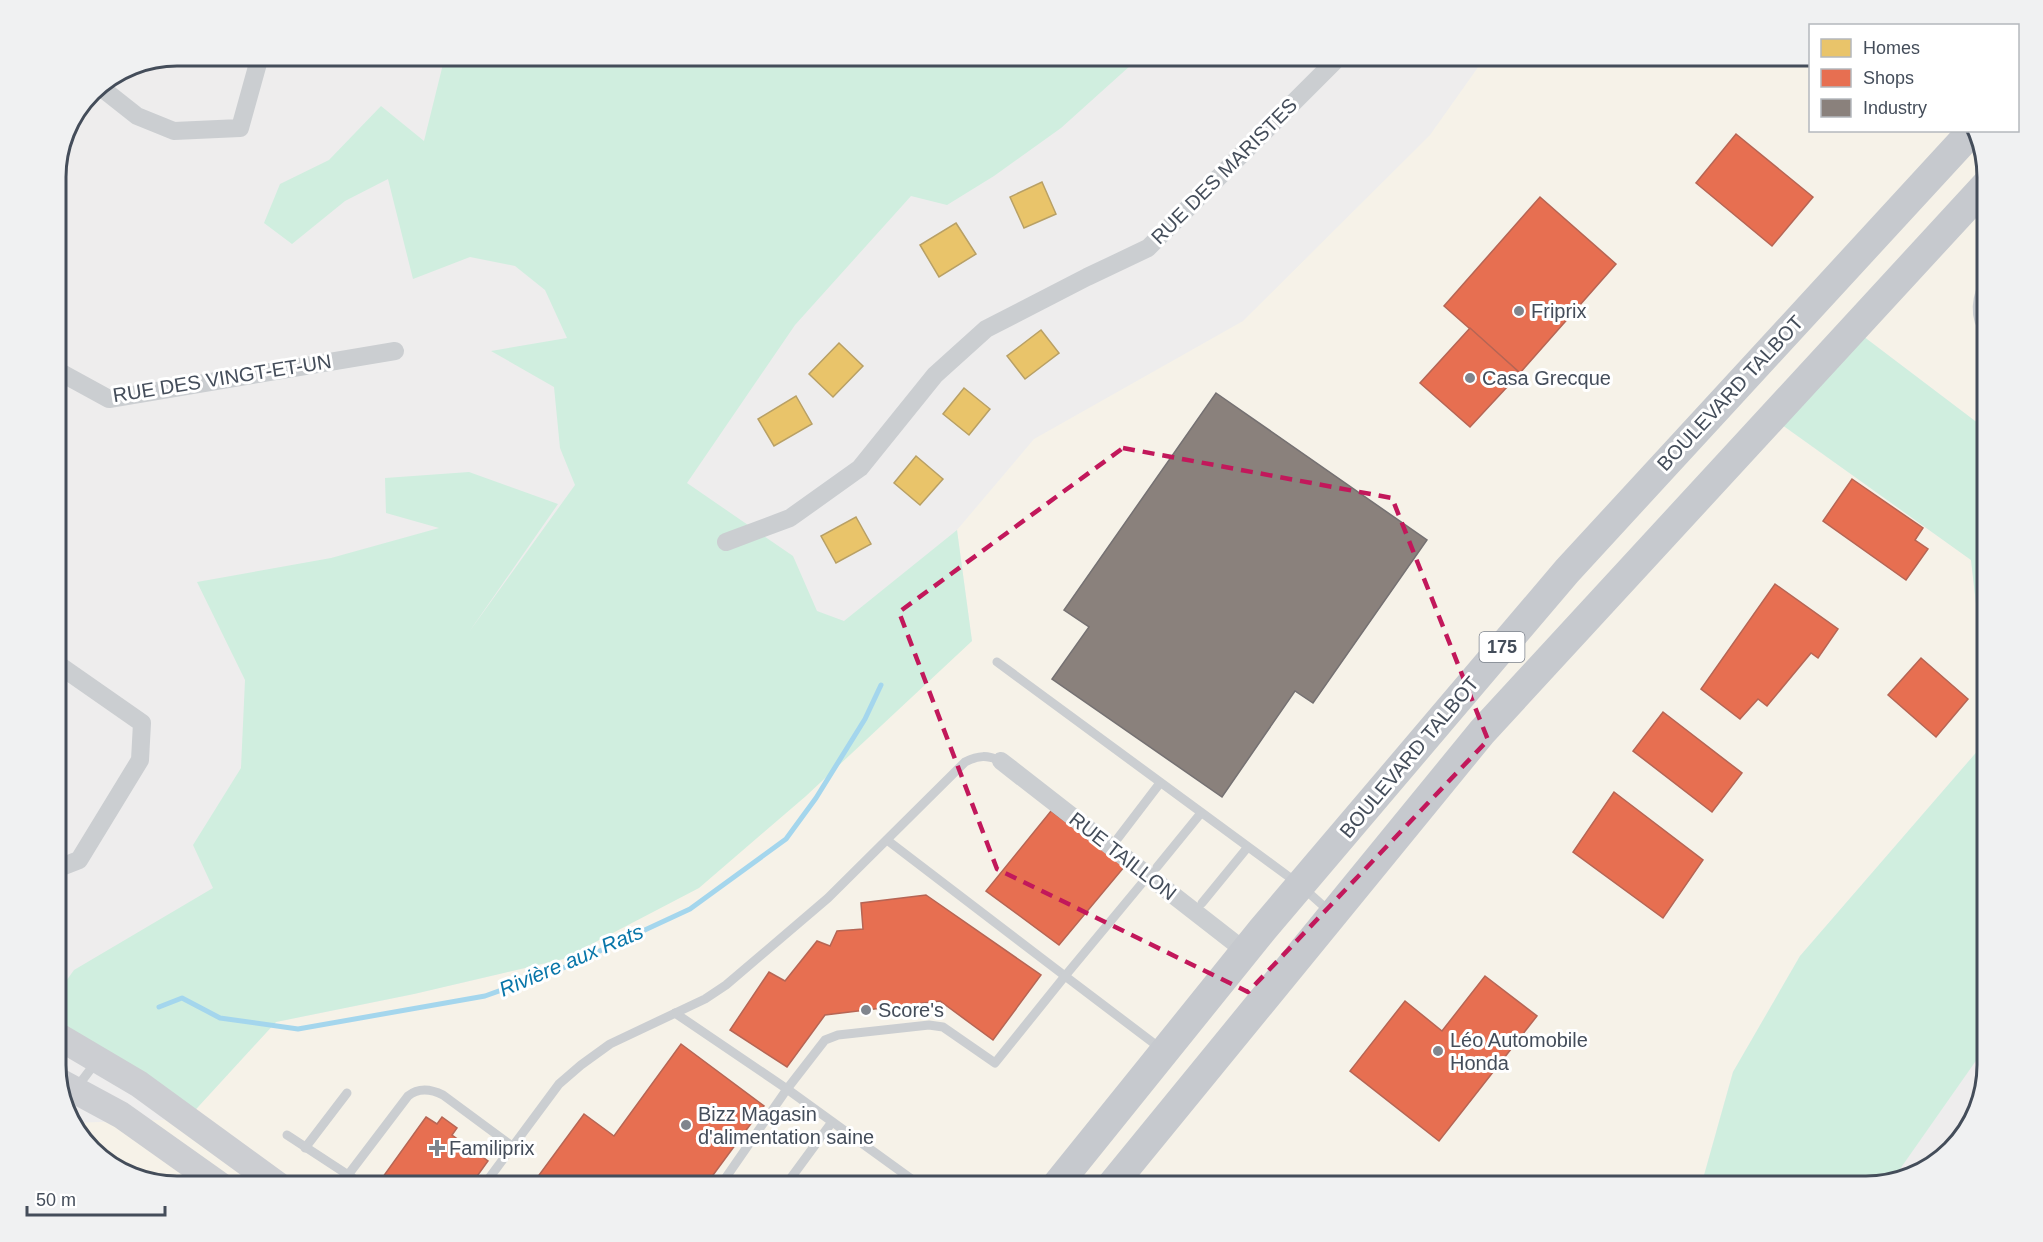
<svg xmlns="http://www.w3.org/2000/svg" width="2043" height="1242" font-family="Arial,sans-serif">
<rect width="100%" height="100%" fill="#eeeded"/>
<path fill="#f6f2e8" d="M 1486,56 L 1810,56 L 1810,130 L 1975,131 L 1987,169 L 1987,430 L 1855,330 L 1771,417 L 1971,560 L 1978,621 L 1987,629 L 1987,740 L 1800,956 L 1733,1072 L 1701,1186 L 177,1186 L 116,1170 L 72,1126 L 71,1123 L 187,1119 L 276,1022 L 414,994 L 563,959 L 972,641 L 957,530 L 1034,439 L 1243,321 L 1430,135 Z"/>
<g fill="#d0eedf">
<path d="M 445,56 L 1141,56 L 1061,128 L 994,176 L 947,205 L 911,196 L 795,325 L 687,483 L 793,556 L 817,611 L 844,621 L 957,530 L 972,641 L 806,796 L 699,888 L 563,959 L 414,994 L 276,1022 L 187,1119 L 56,1035 L 56,995 L 74,970 L 213,888 L 193,845 L 241,768 L 245,680 L 197,582 L 331,558 L 439,528 L 386,513 L 385,478 L 469,472 L 558,504 L 469,632 L 575,485 L 560,448 L 554,387 L 491,351 L 567,338 L 545,290 L 515,266 L 470,257 L 413,279 L 388,179 L 345,201 L 292,244 L 264,223 L 280,184 L 329,160 L 381,106 L 424,141 Z"/>
<path d="M 1855,330 L 1987,430 L 1987,629 L 1978,621 L 1971,560 L 1771,417 Z"/>
<path d="M 1987,740 L 1987,1045 L 1893,1179 L 1866,1186 L 1701,1186 L 1733,1072 L 1800,956 Z"/>
</g>
<g fill="#e9c46a" stroke="#b8a065" stroke-width="1.5">
<path d="M 1042,182 L 1056,214 L 1024,228 L 1010,197 Z"/>
<path d="M 956,223 L 976,254 L 939,277 L 920,245 Z"/>
<path d="M 1041,330 L 1059,353 L 1025,379 L 1007,356 Z"/>
<path d="M 839,343 L 863,366 L 833,397 L 809,374 Z"/>
<path d="M 964,388 L 990,409 L 969,435 L 943,414 Z"/>
<path d="M 796,396 L 812,424 L 774,446 L 758,419 Z"/>
<path d="M 916,456 L 943,479 L 920,505 L 894,483 Z"/>
<path d="M 856,517 L 871,544 L 836,563 L 821,536 Z"/>
</g>
<g fill="#e76f51" stroke="#b66554" stroke-width="1.5">
<path d="M 1736,134 L 1813,197 L 1772,246 L 1696,183 Z"/>
<path d="M 1540,197 L 1616,264 L 1520,373 L 1444,306 Z"/>
<path d="M 1470,328 L 1520,373 L 1470,427 L 1420,383 Z"/>
<path d="M 1852,479 L 1923,528 L 1915,540 L 1928,549 L 1906,580 L 1823,521 Z"/>
<path d="M 1775,584 L 1838,629 L 1818,658 L 1811,653 L 1767,706 L 1758,699 L 1740,719 L 1701,689 Z"/>
<path d="M 1921,658 L 1968,699 L 1936,737 L 1888,695 Z"/>
<path d="M 1663,712 L 1742,773 L 1712,812 L 1633,751 Z"/>
<path d="M 1614,792 L 1703,860 L 1663,918 L 1573,852 Z"/>
<path d="M 1051,811 L 1125,866 L 1059,945 L 986,891 Z"/>
<path d="M 926,895 L 1041,975 L 993,1040 L 940,1001 L 825,1015 L 787,1067 L 730,1030 L 769,972 L 785,981 L 817,941 L 830,946 L 837,931 L 863,929 L 861,903 Z"/>
<path d="M 1485,976 L 1537,1016 L 1439,1141 L 1350,1071 L 1405,1001 L 1442,1031 Z"/>
<path d="M 681,1044 L 764,1106 L 705,1186 L 531,1186 L 584,1114 L 614,1136 Z"/>
<path d="M 426,1117 L 437,1124 L 442,1117 L 457,1128 L 452,1135 L 488,1161 L 470,1186 L 387,1186 L 380,1181 Z"/>
</g>
<path fill="#8a817c" stroke="#757172" stroke-width="1.5" d="M 1216,393 L 1427,540 L 1313,703 L 1295,691 L 1222,797 L 1052,679 L 1089,627 L 1064,610 Z"/>
<g fill="none" stroke-linecap="round" stroke-linejoin="round">
<path stroke="#a4d6ed" stroke-width="5" d="M 159,1007 L 182,998 L 220,1018 L 298,1029 L 485,996 L 563,968 L 690,909 L 786,839 L 816,798 L 865,719 L 881,685"/>
<g stroke="#cbced1" stroke-width="9">
<path d="M 1987,277 C 1976,295 1972,318 1987,335"/>
<path d="M 997,662 L 1300,885 L 1329,911"/>
<path d="M 1118,838 L 1160,783"/>
<path d="M 887,840 L 1065,976 L 1148,876"/>
<path d="M 1157,867 L 1201,813"/>
<path d="M 1202,903 L 1247,848"/>
<path d="M 675,1013 L 787,1089 L 825,1040 L 838,1035 L 929,1025 L 943,1027 L 995,1063 L 1065,976 L 1160,1048"/>
<path d="M 65,1103 L 96,1062"/>
<path d="M 287,1135 L 365,1186"/>
<path d="M 305,1148 L 347,1093"/>
<path d="M 348,1175 L 408,1096 C 419,1087 431,1089 443,1095 L 512,1146"/>
<path d="M 487,1181 L 559,1084 L 581,1065 L 610,1044 L 705,999 L 726,985 L 828,898 L 965,762 C 979,755 987,755 1001,761"/>
<path d="M 482,1186 L 487,1181 L 495,1186"/>
<path d="M 720,1186 L 787,1089 L 921,1186"/>
<path d="M 785,1186 L 832,1122"/>
</g>
<g stroke="#cbced1" stroke-width="18">
<path d="M 99,86 L 137,116 L 174,131 L 240,128 L 260,56"/>
<path d="M 56,370 L 109,399 L 395,351"/>
<path d="M 726,542 L 790,518 L 860,468 L 935,375 L 986,329 L 1087,277 L 1148,248 L 1340,56"/>
<path d="M 56,663 L 142,723 L 140,760 L 79,860 L 56,869"/>
<path d="M 1001,761 L 1245,951"/>
</g>
<g stroke="#ccced2" stroke-width="27">
<path d="M 56,1035 L 139,1084 L 279,1186"/>
<path d="M 58,1081 L 121,1115 L 221,1186"/>
</g>
<g stroke="#c6c9ce" stroke-width="30">
<path d="M 1056,1186 L 1263,929 L 1567,571 L 1973,130"/>
<path d="M 1111,1186 L 1482,732 L 1987,184"/>
</g>
</g>
<path fill="none" stroke="#c2185b" stroke-width="4.5" stroke-dasharray="12 8" stroke-linejoin="round" d="M 1123,448 L 1392,498 L 1488,740 L 1248,992 L 997,869 L 899,612 Z"/>
<g fill="#80858d" stroke="#fff" stroke-width="2">
<circle cx="1519" cy="311" r="6"/>
<circle cx="1470" cy="378" r="6"/>
<circle cx="866" cy="1010" r="6"/>
<circle cx="1438" cy="1051" r="6"/>
<circle cx="686" cy="1125" r="6"/>
<path d="M434 1139h6v6h6v6h-6v6h-6v-6h-6v-6h6z"/>
</g>
<g text-anchor="middle" dominant-baseline="central" stroke-width="6" stroke-linejoin="round" paint-order="stroke">
<rect fill="#fff" stroke="#7c828c" stroke-width="1.5" x="1479.5" y="632" width="45" height="30" rx="4.5"/>
<g font-size="18" font-weight="bold" fill="#444d5a">
<text x="1502" y="647">175</text>
</g>
<g font-size="20" fill="#444d5a" stroke="#fff">
<text transform="translate(1224 171) rotate(-45)">RUE DES MARISTES</text>
<text transform="translate(222 378) rotate(-9)">RUE DES VINGT-ET-UN</text>
<text transform="translate(1730 393) rotate(-47)">BOULEVARD TALBOT</text>
<text transform="translate(1409 757) rotate(-50)">BOULEVARD TALBOT</text>
<text transform="translate(1123 856) rotate(38)">RUE TAILLON</text>
</g>
<g font-size="20" fill="#444d5a" stroke="#fff" text-anchor="start">
<text x="1531" y="311">Friprix</text>
<text x="1482" y="378">Casa Grecque</text>
<text x="878" y="1010">Score's</text>
<text x="1450" y="1040">Léo Automobile<tspan x="1450" dy="23">Honda</tspan></text>
<text x="698" y="1114">Bizz Magasin<tspan x="698" dy="23">d'alimentation saine</tspan></text>
<text x="449" y="1148">Familiprix</text>
</g>
<g font-size="21" font-style="italic" fill="#0976a9" stroke="#fff">
<text transform="translate(571 960) rotate(-23)">Rivière aux Rats</text>
</g>
</g>
<path d="M0 0H2043V1242H0ZM177 66H1866A111 111 0 0 1 1977 177V1065A111 111 0 0 1 1866 1176H177A111 111 0 0 1 66 1065V177A111 111 0 0 1 177 66Z" fill="#f0f1f2" fill-rule="evenodd"/>
<path fill="none" stroke="#444d5a" stroke-width="3" d="M177 66H1866A111 111 0 0 1 1977 177V1065A111 111 0 0 1 1866 1176H177A111 111 0 0 1 66 1065V177A111 111 0 0 1 177 66Z"/>
<rect x="1809" y="24" width="210" height="108" fill="#ffffff" stroke="#b4b8bd" stroke-width="1.5"/>
<rect x="1821" y="39" width="30" height="18" fill="#e9c46a" stroke="#b4b8bd" stroke-width="1.5"/>
<text x="1863" y="54" font-size="18" fill="#444d5a">Homes</text>
<rect x="1821" y="69" width="30" height="18" fill="#e76f51" stroke="#b4b8bd" stroke-width="1.5"/>
<text x="1863" y="84" font-size="18" fill="#444d5a">Shops</text>
<rect x="1821" y="99" width="30" height="18" fill="#8a817c" stroke="#b4b8bd" stroke-width="1.5"/>
<text x="1863" y="114" font-size="18" fill="#444d5a">Industry</text>
<path d="M27 1206v9h138v-9" fill="none" stroke="#444d5a" stroke-width="3"/>
<text x="36" y="1206" font-size="18" fill="#444d5a" stroke="#ffffff" stroke-width="4.5" paint-order="stroke">50 m</text>
</svg>
